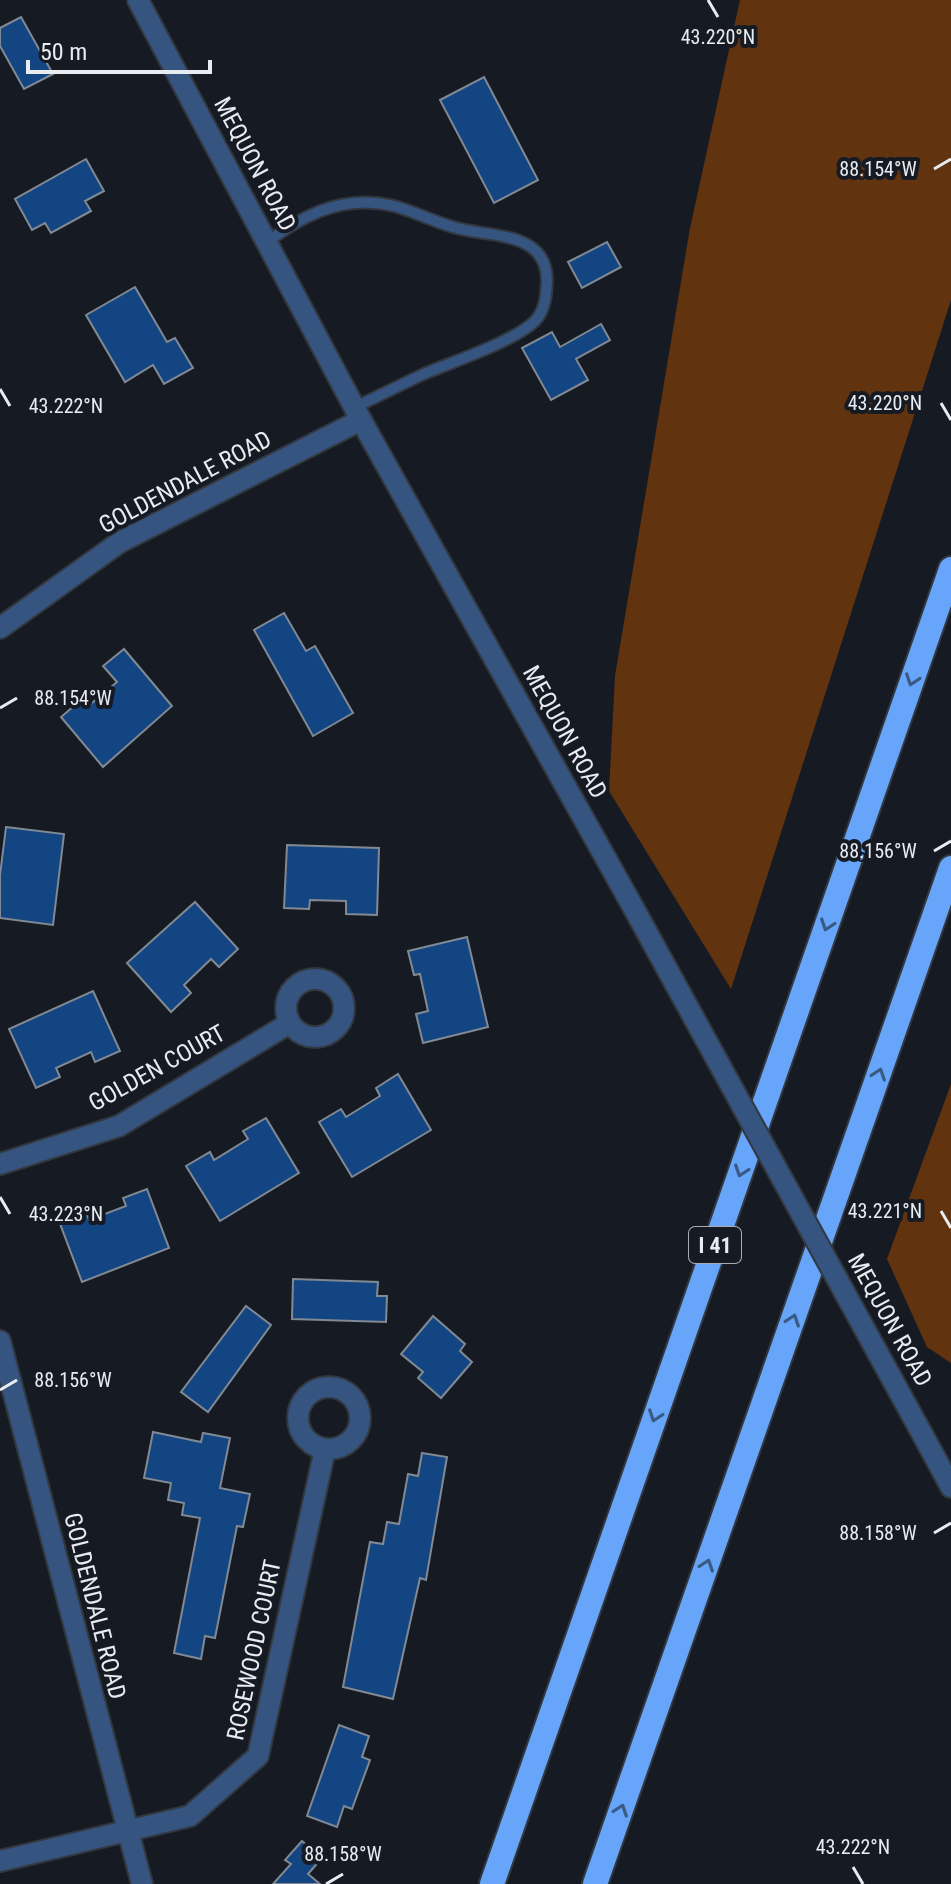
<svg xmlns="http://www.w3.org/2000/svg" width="951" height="1884" font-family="'Roboto Condensed',sans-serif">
<rect width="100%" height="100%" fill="#161b23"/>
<g fill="#62330f">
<path d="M 740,0 L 951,0 L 951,300 L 731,989 L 609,791 L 615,676 L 690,228 Z"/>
<path d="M 951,1084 L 951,1363 L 927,1347 L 887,1259 Z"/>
</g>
<g fill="#144583" stroke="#818993" stroke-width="2">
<path d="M 21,17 L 53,74 L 24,89 L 0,46 L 0,28 Z"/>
<path d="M 484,77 L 538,180 L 494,203 L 440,100 Z"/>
<path d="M 86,159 L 104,191 L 85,201 L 91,211 L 51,233 L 45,223 L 32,230 L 15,199 Z"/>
<path d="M 607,242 L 621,267 L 582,288 L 568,262 Z"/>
<path d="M 135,287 L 167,342 L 175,338 L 193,368 L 164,384 L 153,365 L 125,382 L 86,315 Z"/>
<path d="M 601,324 L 610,340 L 576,359 L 588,380 L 551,400 L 522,348 L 552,332 L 560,347 Z"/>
<path d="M 284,613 L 306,651 L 315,646 L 353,713 L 313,736 L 254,630 Z"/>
<path d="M 124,649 L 172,706 L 103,767 L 61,717 L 81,700 L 87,707 L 117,682 L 103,666 Z"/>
<path d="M 6,827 L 64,834 L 53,925 L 0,918 L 0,875 Z"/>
<path d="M 287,845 L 379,848 L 377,915 L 346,914 L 346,901 L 310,900 L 309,909 L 284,908 Z"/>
<path d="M 195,902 L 238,949 L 219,967 L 211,959 L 184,985 L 191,993 L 171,1012 L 127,963 Z"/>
<path d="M 467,937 L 488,1027 L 423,1043 L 416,1014 L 428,1011 L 420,974 L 414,975 L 408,951 Z"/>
<path d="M 93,991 L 120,1051 L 95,1062 L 91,1052 L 56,1068 L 60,1077 L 36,1088 L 9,1029 Z"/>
<path d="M 398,1074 L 431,1130 L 352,1177 L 319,1122 L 341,1109 L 346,1117 L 380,1096 L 376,1088 Z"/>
<path d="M 266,1118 L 299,1173 L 220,1221 L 186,1166 L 210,1152 L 214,1160 L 248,1139 L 243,1131 Z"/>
<path d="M 147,1189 L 169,1248 L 82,1282 L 59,1221 L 86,1211 L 89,1220 L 126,1206 L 123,1198 Z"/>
<path d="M 293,1279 L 378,1282 L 377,1296 L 387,1296 L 386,1322 L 292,1319 Z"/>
<path d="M 246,1306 L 271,1325 L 208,1412 L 181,1392 Z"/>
<path d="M 433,1316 L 465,1344 L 460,1351 L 472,1362 L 441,1398 L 418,1378 L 423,1372 L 401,1354 Z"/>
<path d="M 153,1432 L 201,1442 L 203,1433 L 230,1438 L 220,1488 L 250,1494 L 243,1527 L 237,1526 L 215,1638 L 205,1636 L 201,1659 L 174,1653 L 200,1518 L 182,1515 L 184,1503 L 168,1500 L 171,1483 L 144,1478 Z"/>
<path d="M 422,1453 L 447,1457 L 426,1580 L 420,1578 L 393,1699 L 343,1687 L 370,1542 L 383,1544 L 387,1522 L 399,1524 L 408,1474 L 418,1476 Z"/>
<path d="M 339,1725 L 369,1736 L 362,1757 L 370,1760 L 352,1809 L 344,1806 L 337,1827 L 307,1816 Z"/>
<path d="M 302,1841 L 322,1858 L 308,1874 L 320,1884 L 273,1884 L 291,1864 L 285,1860 Z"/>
</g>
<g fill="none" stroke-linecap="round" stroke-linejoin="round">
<defs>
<path id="lane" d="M 267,242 C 293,223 321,206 354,203 C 395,199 416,216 453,227 C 487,238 547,229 547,281 C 546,294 546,305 539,316 C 525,338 452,362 426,373 C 402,384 379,396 355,407"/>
<g id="street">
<path d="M 138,0 L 361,420 L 633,907"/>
<path d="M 0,628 L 120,542 L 361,420"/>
<circle cx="315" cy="1008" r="29"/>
<path d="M 0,1164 L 119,1126 L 290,1023"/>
<path d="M 0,1341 L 142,1884"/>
<circle cx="329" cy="1418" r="31"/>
<path d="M 931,1450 L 951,1487"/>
<path d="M 0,1861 L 190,1816 L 258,1756 L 325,1449"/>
</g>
<g id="highway">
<path d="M 492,1884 L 951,569"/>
<path d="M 595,1884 L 951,868"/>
</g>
</defs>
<use href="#lane" stroke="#333840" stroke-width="14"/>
<use href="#street" stroke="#333840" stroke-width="24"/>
<use href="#highway" stroke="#333840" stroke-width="28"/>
<use href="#lane" stroke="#35547f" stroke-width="10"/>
<use href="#street" stroke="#35547f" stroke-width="20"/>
<use href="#highway" stroke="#66a5f9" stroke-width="24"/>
<defs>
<path id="street-bridge" d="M 633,907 L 931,1450"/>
</defs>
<use href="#street-bridge" stroke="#333840" stroke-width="24" stroke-linecap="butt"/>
<use href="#street-bridge" stroke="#35547f" stroke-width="20"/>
</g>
<defs><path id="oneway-chevron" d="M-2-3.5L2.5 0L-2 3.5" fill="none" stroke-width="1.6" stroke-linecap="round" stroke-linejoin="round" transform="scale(2)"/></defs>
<g stroke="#3a5983">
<use href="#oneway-chevron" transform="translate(912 680) rotate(109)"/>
<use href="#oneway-chevron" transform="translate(827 925) rotate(109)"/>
<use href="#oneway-chevron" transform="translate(879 1074) rotate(-71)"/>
<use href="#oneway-chevron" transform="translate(741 1171) rotate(109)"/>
<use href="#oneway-chevron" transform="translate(793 1320) rotate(-71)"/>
<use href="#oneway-chevron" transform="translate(655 1416) rotate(109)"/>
<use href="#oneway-chevron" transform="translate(707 1565) rotate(-71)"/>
<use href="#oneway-chevron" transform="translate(621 1810) rotate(-71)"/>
</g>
<path fill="none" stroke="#e8ecf1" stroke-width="3" d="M 708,0 L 718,17M 934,169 L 951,159M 0,389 L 10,406M 941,403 L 951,420M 0,708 L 17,698M 934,851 L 951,841M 0,1197 L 10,1214M 941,1211 L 951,1228M 0,1390 L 17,1380M 934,1533 L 951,1523M 853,1867 L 863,1884M 326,1884 L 343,1874"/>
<g text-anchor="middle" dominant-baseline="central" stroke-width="8" stroke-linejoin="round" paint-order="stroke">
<rect fill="#161b23" stroke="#a9adb3" stroke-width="2" x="689" y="1227" width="52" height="36" rx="6"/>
<g font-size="22" font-weight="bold" fill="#e8ecf1">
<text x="715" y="1245">I 41</text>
</g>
<g font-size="24" fill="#e8ecf1" stroke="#161b23">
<text transform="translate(255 164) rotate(62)">MEQUON ROAD</text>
<text transform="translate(185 482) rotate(-28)">GOLDENDALE ROAD</text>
<text transform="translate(565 732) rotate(61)">MEQUON ROAD</text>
<text transform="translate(157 1068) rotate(-29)">GOLDEN COURT</text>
<text transform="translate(890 1320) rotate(61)">MEQUON ROAD</text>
<text transform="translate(95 1606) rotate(76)">GOLDENDALE ROAD</text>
<text transform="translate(254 1650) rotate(-78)">ROSEWOOD COURT</text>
</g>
</g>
<g font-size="20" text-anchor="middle" fill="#e8ecf1" stroke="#161b23" stroke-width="8" stroke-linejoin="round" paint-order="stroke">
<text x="718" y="44">43.220°N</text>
<text x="878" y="176">88.154°W</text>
<text x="885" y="410">43.220°N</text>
<text x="66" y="413">43.222°N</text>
<text x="73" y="705">88.154°W</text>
<text x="878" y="858">88.156°W</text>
<text x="885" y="1218">43.221°N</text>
<text x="66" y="1221">43.223°N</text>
<text x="73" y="1387">88.156°W</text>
<text x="878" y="1540">88.158°W</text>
<text x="853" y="1854">43.222°N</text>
<text x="343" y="1861">88.158°W</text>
</g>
<path d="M28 60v12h182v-12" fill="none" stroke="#e8ecf1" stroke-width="4"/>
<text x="40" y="60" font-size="24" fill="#e8ecf1" stroke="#161b23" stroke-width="6" paint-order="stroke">50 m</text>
</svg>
